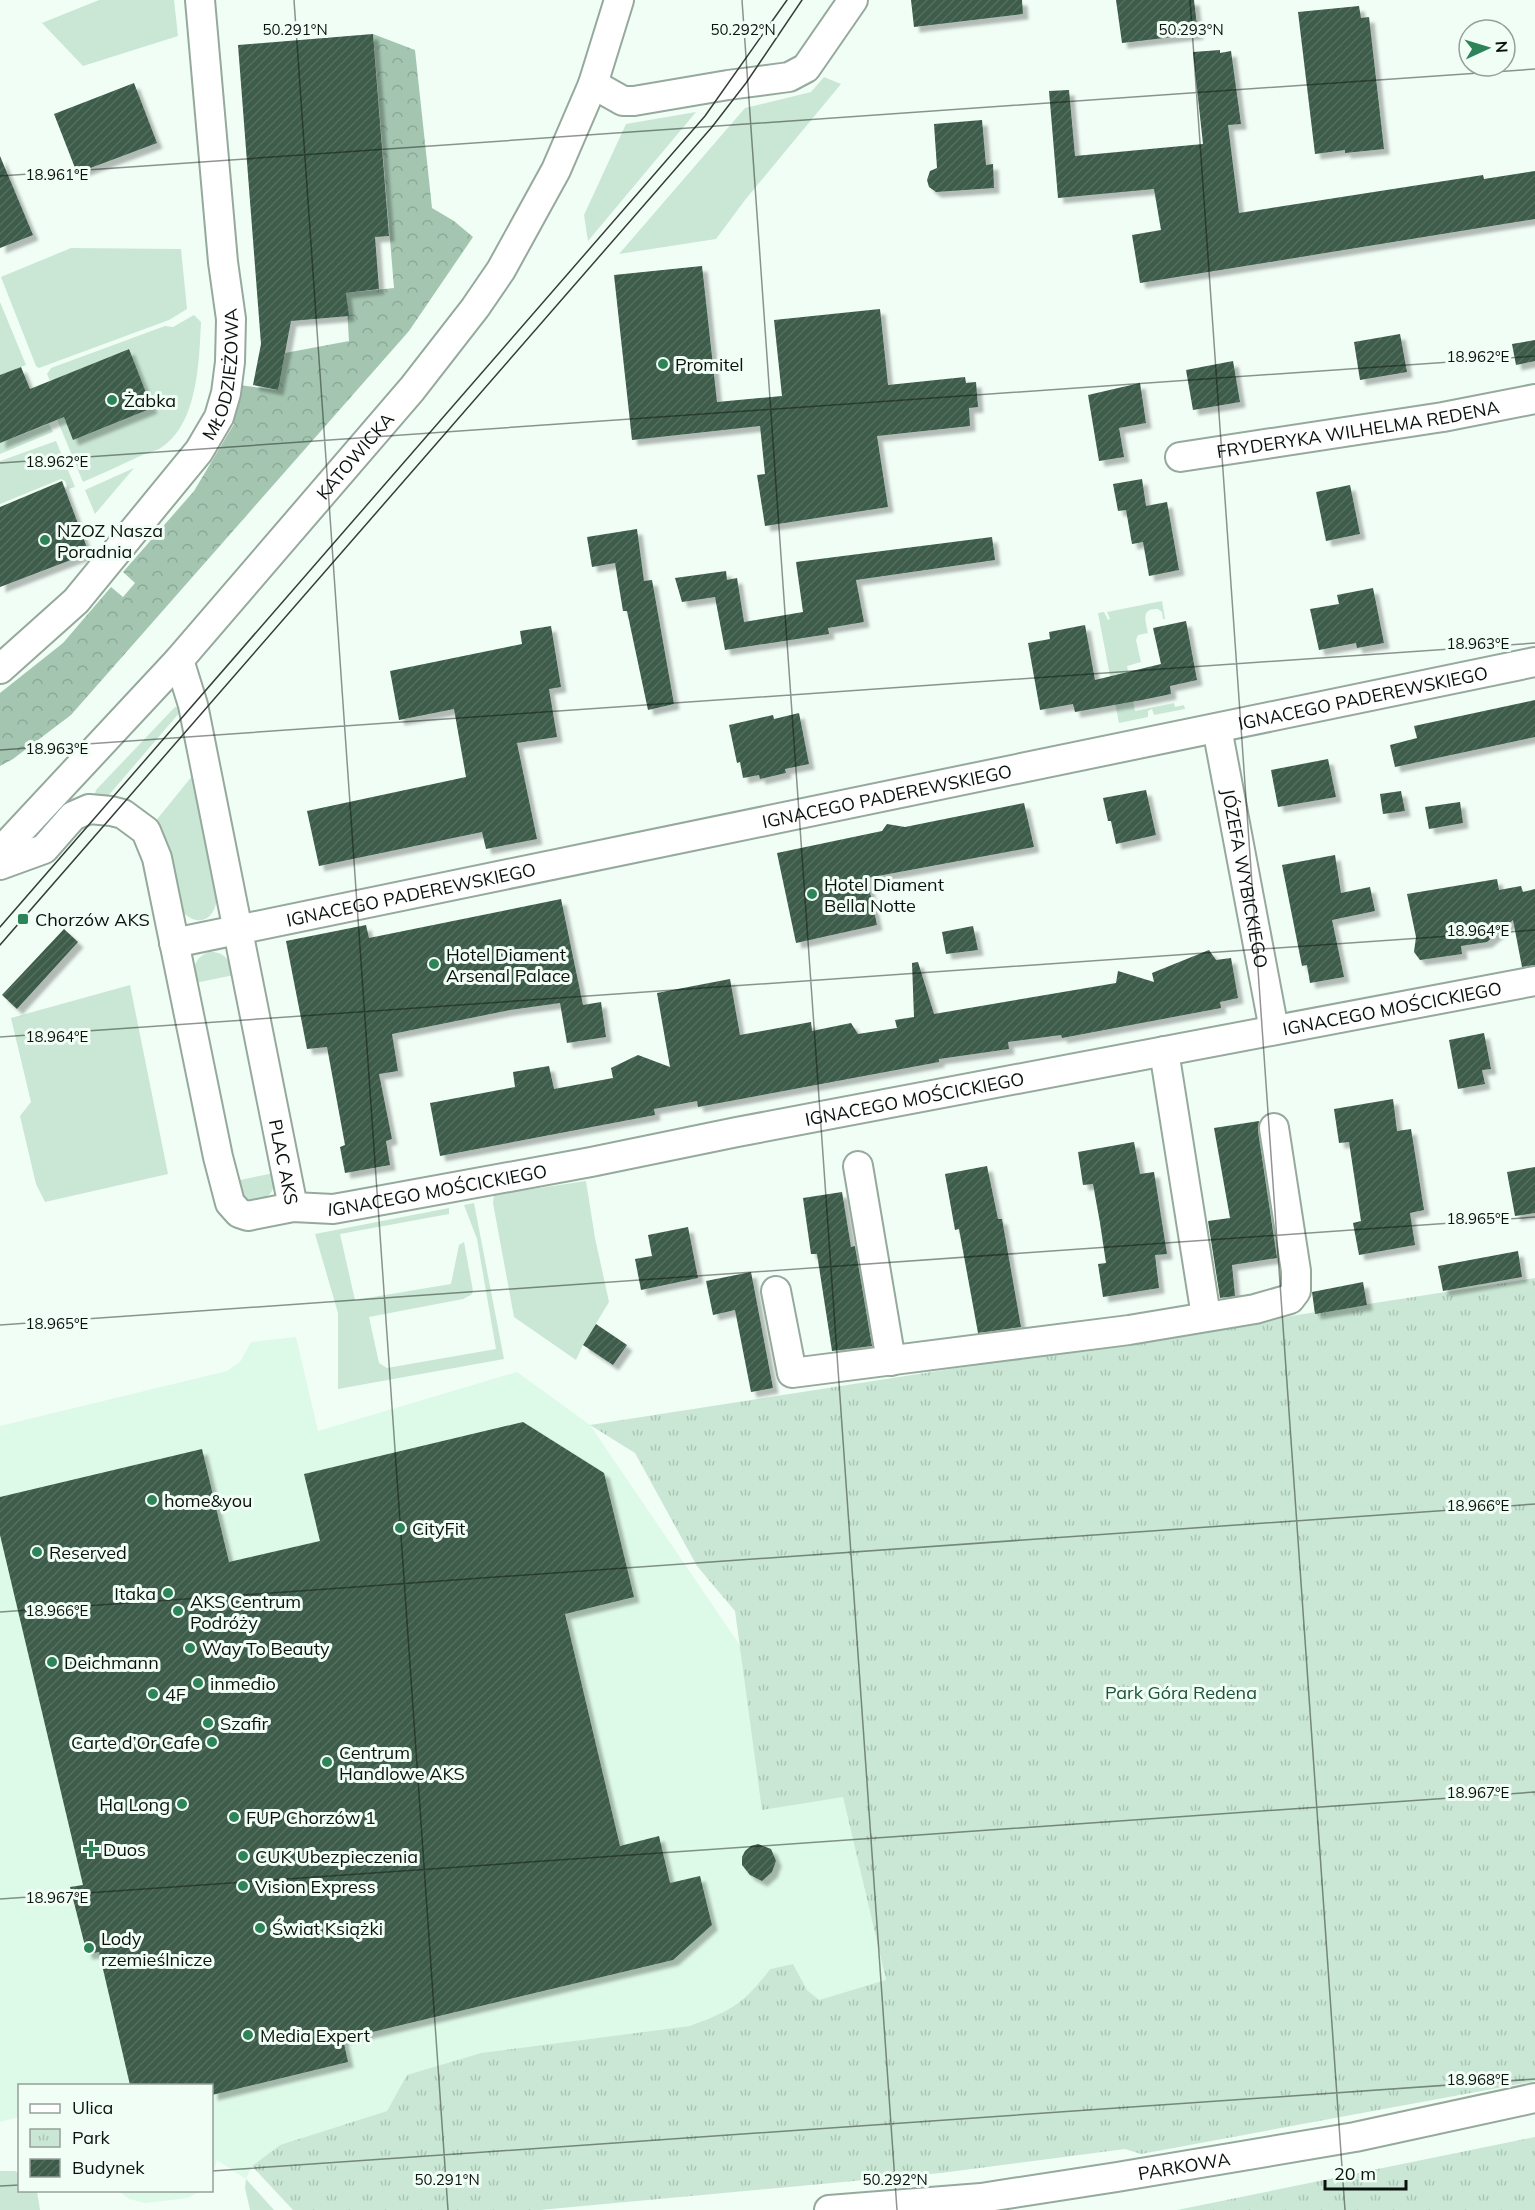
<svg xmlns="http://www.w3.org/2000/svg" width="1535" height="2210" font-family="Mulish,sans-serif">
<defs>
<pattern id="forest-crowns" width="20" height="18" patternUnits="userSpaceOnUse" patternTransform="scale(1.5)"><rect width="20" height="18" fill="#a4c6b1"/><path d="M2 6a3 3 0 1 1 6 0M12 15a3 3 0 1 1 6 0" fill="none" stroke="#8ca997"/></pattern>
<pattern id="park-tufts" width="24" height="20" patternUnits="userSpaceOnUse" patternTransform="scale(1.5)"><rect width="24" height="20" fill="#c9e7d4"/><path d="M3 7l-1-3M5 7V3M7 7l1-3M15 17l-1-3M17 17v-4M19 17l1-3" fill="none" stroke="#abc5b5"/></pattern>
<pattern id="building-hatch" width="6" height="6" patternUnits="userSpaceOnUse" patternTransform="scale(1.5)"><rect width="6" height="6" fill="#3c5b49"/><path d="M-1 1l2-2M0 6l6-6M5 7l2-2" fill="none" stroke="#546e5f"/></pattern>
<filter id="shadow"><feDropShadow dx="5.5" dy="5.5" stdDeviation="1.5" flood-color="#0004"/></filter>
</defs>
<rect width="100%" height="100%" fill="#f1fef6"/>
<g fill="#ddf9e7">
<path d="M 296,1337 L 318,1431 L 517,1372 L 590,1425 L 843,1797 L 886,1981 L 819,2000 L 807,1990 L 793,1964 L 770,1969 L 751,1994 L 723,2014 L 690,2026 L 481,2053 L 408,2075 L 387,2111 L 280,2145 L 252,2166 L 246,2179 L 217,2160 L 212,2178 L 212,2086 L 20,2086 L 19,2117 L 0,2122 L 0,1426 L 227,1371 L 240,1362 L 251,1342 Z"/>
<path d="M 119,2191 L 200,2191 L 188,2198 L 145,2203 L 129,2199 Z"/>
</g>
<g fill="#c9e7d4">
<path d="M 99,0 L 174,0 L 178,36 L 83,66 L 42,23 Z"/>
<path d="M 824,77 L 841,84 L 745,200 L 716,239 L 619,254 L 745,108 L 811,92 Z"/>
<path d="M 696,112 L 588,241 L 584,215 L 626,124 Z"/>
<path d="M 71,248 L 181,249 L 187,309 L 169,320 L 39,368 L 36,366 L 1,277 Z"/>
<path d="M 0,302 L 26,365 L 0,375 Z"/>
<path d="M 194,315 L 201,322 C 199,362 198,426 159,449 C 152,452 144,454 138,457 C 119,466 101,474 83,482 L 56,417 L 152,407 L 128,349 L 50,381 L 47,374 L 51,368 L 165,326 L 173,327 Z"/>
<path d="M 49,424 L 53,432 L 0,454 L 0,443 Z"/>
<path d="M 56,441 L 75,487 L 68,489 L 65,481 L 61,479 L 0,504 L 0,461 Z"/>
<path d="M 134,468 L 95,514 L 85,490 Z"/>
<path d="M 1162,601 L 1165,619 L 1163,619 L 1162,612 L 1158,609 C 1140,608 1146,621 1148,633 L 1138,635 L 1136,640 L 1141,662 L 1127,666 L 1135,711 L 1174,703 L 1175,707 L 1184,705 L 1185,709 L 1154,715 L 1152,709 L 1148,711 L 1148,717 L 1119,723 L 1098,613 L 1104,612 L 1108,620 L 1110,619 L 1107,612 Z"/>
<path d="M 175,707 L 178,707 L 180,712 L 108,796 L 98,796 L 95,794 L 96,790 Z"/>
<path d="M 193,775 L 217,894 C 217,919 198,930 181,910 L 154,823 Z"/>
<path d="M 209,952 C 225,951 230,961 234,975 L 195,983 C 193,969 193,958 209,952 Z"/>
<path d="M 130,985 L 168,1174 L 45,1202 L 36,1184 L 20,1116 L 31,1102 L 11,1018 Z"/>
<path d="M 274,1173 C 275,1185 274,1197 259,1199 C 254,1200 250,1201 245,1198 C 240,1195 238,1186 235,1181 Z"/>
<path d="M 586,1181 L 595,1238 L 609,1302 L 583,1345 L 576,1360 L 514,1317 L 493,1203 L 494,1195 Z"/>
<path d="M 474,1203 L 504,1359 L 338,1389 L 338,1313 L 315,1234 L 449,1208 L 449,1214 L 340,1234 L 355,1300 L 451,1284 L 459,1245 L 464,1242 L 473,1291 L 471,1295 L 463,1299 L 369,1317 L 379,1363 L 387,1368 L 496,1349 L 477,1239 L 464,1205 Z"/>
<path d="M 0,2171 L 15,2171 L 19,2173 L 20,2190 L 37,2191 L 40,2210 L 0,2210 Z"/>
<path d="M 246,2179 L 274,2210 L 250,2210 L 245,2188 Z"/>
</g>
<path fill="url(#forest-crowns)" d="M 373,34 L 415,50 L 432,208 L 454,221 L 473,237 L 409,331 L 71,715 L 13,759 L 0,766 L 0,693 L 63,643 L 111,587 L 123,597 L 135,583 L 123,572 L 194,491 L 234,424 L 231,421 L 239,385 L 277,390 L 285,353 L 349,341 L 346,293 L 394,288 Z"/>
<g fill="url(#park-tufts)">
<path d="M 1535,1278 L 1535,2081 L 1141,2154 L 1125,2149 L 941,2173 L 540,2210 L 293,2210 L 252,2166 L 280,2145 L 387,2111 L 407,2075 L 481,2053 L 690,2026 C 731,2011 744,2004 770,1969 L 793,1964 L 807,1990 L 819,2000 L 886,1980 L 843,1797 L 762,1810 L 735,1611 L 697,1566 L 635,1453 L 590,1425 Z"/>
<path d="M 1535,2137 L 1535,2210 L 1177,2210 Z"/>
</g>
<g fill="url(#building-hatch)" filter="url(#shadow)">
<path d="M 911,0 L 1022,0 L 1023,14 L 914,27 Z"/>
<path d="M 1116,0 L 1194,0 L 1198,34 L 1122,43 Z"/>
<path d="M 1359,6 L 1361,18 L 1369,17 L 1384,149 L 1345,153 L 1345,150 L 1315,154 L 1298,12 Z"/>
<path d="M 373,34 L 389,236 L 375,237 L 379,289 L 346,293 L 349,316 L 291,321 L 278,390 L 253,385 L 261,344 L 238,45 Z"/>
<path d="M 1220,50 L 1220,53 L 1231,51 L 1241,124 L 1228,125 L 1239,213 L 1483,175 L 1484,179 L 1535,171 L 1535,219 L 1140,283 L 1132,235 L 1161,230 L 1154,189 L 1058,198 L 1049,91 L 1069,90 L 1075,156 L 1203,144 L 1193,52 Z"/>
<path d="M 134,83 L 157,143 L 77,173 L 54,114 Z"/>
<path d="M 982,120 L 986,165 L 993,164 L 994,188 L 936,192 L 929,187 L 927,180 L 930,171 L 937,168 L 934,124 Z"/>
<path d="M 0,156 L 33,235 L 0,248 Z"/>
<path d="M 702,266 L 717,402 L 782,396 L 774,320 L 880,309 L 888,385 L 965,377 L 966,383 L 976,382 L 978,407 L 969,408 L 970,426 L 877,436 L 888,507 L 765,526 L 757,475 L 765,474 L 760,426 L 632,440 L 614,275 Z"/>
<path d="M 1400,334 L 1407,372 L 1360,380 L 1354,342 Z"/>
<path d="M 1535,340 L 1535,361 L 1516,365 L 1512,344 Z"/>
<path d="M 129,349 L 152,408 L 73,440 L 64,417 L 0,443 L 0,375 L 21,367 L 30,389 Z"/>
<path d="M 1233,361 L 1240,402 L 1193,410 L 1186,370 Z"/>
<path d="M 1140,383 L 1146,423 L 1119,428 L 1124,457 L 1099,461 L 1088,395 Z"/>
<path d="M 1142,479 L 1146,506 L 1167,502 L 1179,570 L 1149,576 L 1143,542 L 1132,544 L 1126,510 L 1118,511 L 1113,484 Z"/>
<path d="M 62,481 L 89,553 L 0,587 L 0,507 Z"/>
<path d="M 1350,485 L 1360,534 L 1326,541 L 1316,492 Z"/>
<path d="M 637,529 L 644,581 L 652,580 L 674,704 L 648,710 L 627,611 L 623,611 L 615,563 L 592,567 L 587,537 Z"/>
<path d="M 992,537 L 995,560 L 856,580 L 864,622 L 828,628 L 829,634 L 725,650 L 715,597 L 682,602 L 675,578 L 726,571 L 727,580 L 737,578 L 744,622 L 803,612 L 796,562 Z"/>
<path d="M 1373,588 L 1384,643 L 1357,648 L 1356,643 L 1319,650 L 1310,609 L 1339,604 L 1337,595 Z"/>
<path d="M 1186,621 L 1197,680 L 1170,686 L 1171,694 L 1142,700 L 1075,712 L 1073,704 L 1040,710 L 1028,643 L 1050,639 L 1049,632 L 1085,625 L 1095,680 L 1161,664 L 1153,628 Z"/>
<path d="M 551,626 L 561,687 L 549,689 L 557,737 L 517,743 L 537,839 L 486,849 L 482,832 L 319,866 L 307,811 L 466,777 L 454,709 L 399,720 L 390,671 L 522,644 L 520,631 Z"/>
<path d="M 1535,700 L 1535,737 L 1395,767 L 1390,745 L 1417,738 L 1414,726 Z"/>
<path d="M 799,713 L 809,764 L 785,769 L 786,773 L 760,779 L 759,775 L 743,778 L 740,762 L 737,763 L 729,725 L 773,715 L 774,719 Z"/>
<path d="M 1328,759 L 1336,797 L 1278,807 L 1271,770 Z"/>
<path d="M 1146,790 L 1156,835 L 1116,844 L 1111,821 L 1108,821 L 1103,798 Z"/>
<path d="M 1401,791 L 1405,811 L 1383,814 L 1380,794 Z"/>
<path d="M 1460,802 L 1463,823 L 1429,829 L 1425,807 Z"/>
<path d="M 1024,803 L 1034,847 L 867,878 L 877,925 L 796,943 L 777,853 L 882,831 L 887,824 L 905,827 Z"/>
<path d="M 1335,855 L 1341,893 L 1370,887 L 1375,911 L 1332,920 L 1344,977 L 1310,983 L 1307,965 L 1302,966 L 1282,865 Z"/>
<path d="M 1497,879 L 1499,890 L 1521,886 L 1523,892 L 1535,889 L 1535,965 L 1522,967 L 1513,920 L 1487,942 L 1461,946 L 1462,954 L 1420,960 L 1414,952 L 1416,937 L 1407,894 Z"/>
<path d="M 561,899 L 583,1005 L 601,1002 L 606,1037 L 567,1043 L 560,1003 L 510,1010 L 392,1034 L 398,1071 L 379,1074 L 392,1139 L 386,1141 L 390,1165 L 345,1173 L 340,1147 L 345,1145 L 327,1047 L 307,1049 L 286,941 L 366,925 L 369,938 Z"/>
<path d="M 973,926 L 978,950 L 946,954 L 942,932 Z"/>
<path d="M 64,929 L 78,942 L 17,1009 L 2,995 Z"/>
<path d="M 1209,950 L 1216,960 L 1231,958 L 1238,998 L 1220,1002 L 1221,1008 L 1062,1038 L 1061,1035 L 1008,1042 L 1009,1049 L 939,1059 L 939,1062 L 698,1107 L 697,1101 L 654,1109 L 655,1115 L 440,1156 L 430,1103 L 515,1087 L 513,1072 L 549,1066 L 554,1089 L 613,1078 L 611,1068 L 638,1055 L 670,1067 L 657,993 L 730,979 L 740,1035 L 811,1022 L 812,1031 L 851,1023 L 858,1034 L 897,1028 L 895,1020 L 914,1017 L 912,963 L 918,962 L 934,1014 L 1116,983 L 1118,971 L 1154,982 L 1152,973 Z"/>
<path d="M 1484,1033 L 1491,1069 L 1482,1070 L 1485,1084 L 1458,1089 L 1449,1040 Z"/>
<path d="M 1393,1099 L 1397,1131 L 1411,1129 L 1424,1210 L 1410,1213 L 1415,1245 L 1359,1255 L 1353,1223 L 1361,1221 L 1349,1142 L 1339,1143 L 1334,1109 Z"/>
<path d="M 1259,1121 L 1258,1131 L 1277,1258 L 1232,1265 L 1235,1296 L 1220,1298 L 1208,1221 L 1230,1218 L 1214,1128 Z"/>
<path d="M 1134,1142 L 1140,1174 L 1154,1172 L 1167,1254 L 1155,1255 L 1159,1288 L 1103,1297 L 1098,1264 L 1106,1263 L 1100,1223 L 1093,1184 L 1083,1185 L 1078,1152 Z"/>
<path d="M 987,1166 L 998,1219 L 1002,1219 L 1021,1327 L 978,1333 L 959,1229 L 955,1230 L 945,1174 Z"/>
<path d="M 1535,1167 L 1535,1213 L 1515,1216 L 1507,1172 Z"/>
<path d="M 842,1192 L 851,1247 L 855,1246 L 872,1346 L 832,1351 L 817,1254 L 811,1254 L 803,1198 Z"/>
<path d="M 688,1227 L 698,1278 L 641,1290 L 635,1259 L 652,1256 L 648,1235 Z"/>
<path d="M 1518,1251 L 1522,1277 L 1443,1291 L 1438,1266 Z"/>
<path d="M 751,1272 L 773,1388 L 751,1392 L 735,1310 L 713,1315 L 706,1281 Z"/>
<path d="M 1363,1282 L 1367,1305 L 1315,1314 L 1312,1292 Z"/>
<path d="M 596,1324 L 627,1345 L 613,1365 L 583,1345 Z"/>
<path d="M 523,1422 L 604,1473 L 634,1597 L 565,1614 L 620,1846 L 659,1836 L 670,1883 L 700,1876 L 712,1925 L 673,1960 L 343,2039 L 348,2062 L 212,2095 L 212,2085 L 130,2085 L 99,1952 L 87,1954 L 70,1887 L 83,1885 L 0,1535 L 0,1497 L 202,1449 L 229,1562 L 320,1541 L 304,1474 Z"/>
<path d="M 758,1844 L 771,1849 L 776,1861 L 772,1872 L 762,1881 L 750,1875 L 742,1865 L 742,1857 L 745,1851 L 751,1846 Z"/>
</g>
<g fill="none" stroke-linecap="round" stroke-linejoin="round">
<defs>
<g id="minor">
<path d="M 593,84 L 623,101 L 634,101 L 728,85 L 789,77 L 806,68 L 853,0"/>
<path id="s1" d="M 1180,457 L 1443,417 L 1535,399"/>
<path id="s2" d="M 179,660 L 193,705 L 293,1207"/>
<path id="s3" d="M 0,669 L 76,601 L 199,451 L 219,417 L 226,393 L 230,362 L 231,319 L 223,262 L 200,0"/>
<path id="s4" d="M 1217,728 L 1274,1030"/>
<path id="s5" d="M 0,852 L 179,660 L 412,389 L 475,308 L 501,270 L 556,170 L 593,84 L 619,0"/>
<path id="s6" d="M 0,865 L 44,849 L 73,816 L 89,809 L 111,811 L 123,814 L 146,831 L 157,858 L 218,1157 L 230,1203 L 239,1213 L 248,1216 L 293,1207 L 333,1209 L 350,1206 L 591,1162 L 737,1132 L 1535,981"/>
<path id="s7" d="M 174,943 L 1535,662"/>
<path d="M 1164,1051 L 1206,1316"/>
<path d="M 858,1166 L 891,1361"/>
<path d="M 776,1291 L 792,1373 L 1129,1330 L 1255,1309 L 1290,1299 L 1296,1291 L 1296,1271 L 1274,1128"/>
<path id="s8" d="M 829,2210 L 981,2198 L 1117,2177 L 1355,2137 L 1535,2098"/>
</g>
</defs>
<use href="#minor" stroke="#95a99c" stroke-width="32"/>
<use href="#minor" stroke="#fff" stroke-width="28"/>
<g stroke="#363e38" stroke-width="1.5">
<path d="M 0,927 L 705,116 L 787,0"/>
<path d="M 0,945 L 712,127 L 746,83 L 802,0"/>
</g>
</g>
<path fill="none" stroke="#0b120d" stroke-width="1.5" stroke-opacity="0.45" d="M 294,0 L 448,2210M 742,0 L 897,2210M 1190,0 L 1345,2210M 0,176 L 1535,69M 0,463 L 1535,356M 0,750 L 1535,643M 0,1037 L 1535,930M 0,1325 L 1535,1217M 0,1612 L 1535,1504M 0,1899 L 1535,1792M 212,2171 L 1535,2079M 0,2186 L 20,2185"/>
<g fill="#2d8458" stroke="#f1fef6" stroke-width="2">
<circle cx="663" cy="364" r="6"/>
<circle cx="112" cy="400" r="6"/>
<circle cx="45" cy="540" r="6"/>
<circle cx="812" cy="894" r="6"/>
<rect x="17" y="913" width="12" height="12" rx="3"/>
<circle cx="434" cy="964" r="6"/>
<circle cx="152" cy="1500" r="6"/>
<circle cx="400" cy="1528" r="6"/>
<circle cx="37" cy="1552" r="6"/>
<circle cx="168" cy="1593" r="6"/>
<circle cx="178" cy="1611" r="6"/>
<circle cx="190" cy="1648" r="6"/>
<circle cx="52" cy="1662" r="6"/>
<circle cx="198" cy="1683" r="6"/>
<circle cx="153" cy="1694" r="6"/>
<circle cx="208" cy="1723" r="6"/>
<circle cx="212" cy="1742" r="6"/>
<circle cx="327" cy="1762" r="6"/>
<circle cx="182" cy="1804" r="6"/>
<circle cx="234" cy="1817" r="6"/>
<path d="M88 1840h6v6h6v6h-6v6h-6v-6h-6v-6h6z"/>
<circle cx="243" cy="1856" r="6"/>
<circle cx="243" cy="1886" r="6"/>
<circle cx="260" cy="1928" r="6"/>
<circle cx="89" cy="1948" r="6"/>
<circle cx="248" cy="2035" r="6"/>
</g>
<g text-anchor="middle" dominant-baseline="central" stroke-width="6" stroke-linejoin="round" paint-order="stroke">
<g font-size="18" fill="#0b120d" stroke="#f1fef6" text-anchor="start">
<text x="675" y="364">Promitel</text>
<text x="124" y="400">Żabka</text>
<text x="57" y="530">NZOZ Nasza<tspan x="57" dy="21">Poradnia</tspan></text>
<text x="824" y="884">Hotel Diament<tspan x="824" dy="21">Bella Notte</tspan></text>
<text x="35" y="919">Chorzów AKS</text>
<text x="446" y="954">Hotel Diament<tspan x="446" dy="21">Arsenal Palace</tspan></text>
<text x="164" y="1500">home&amp;you</text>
<text x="412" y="1528">CityFit</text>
<text x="49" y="1552">Reserved</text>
<text x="156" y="1593" text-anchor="end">Itaka</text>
<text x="190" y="1601">AKS Centrum<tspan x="190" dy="21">Podróży</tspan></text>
<text x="202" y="1648">Way To Beauty</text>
<text x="64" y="1662">Deichmann</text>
<text x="210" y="1683">inmedio</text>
<text x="165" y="1694">4F</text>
<text x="220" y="1723">Szafir</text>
<text x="200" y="1742" text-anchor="end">Carte d’Or Cafe</text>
<text x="339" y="1752">Centrum<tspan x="339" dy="21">Handlowe AKS</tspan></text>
<text x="170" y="1804" text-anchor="end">Ha Long</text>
<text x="246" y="1817">FUP Chorzów 1</text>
<text x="103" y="1849">Duos</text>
<text x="255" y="1856">CUK Ubezpieczenia</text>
<text x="255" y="1886">Vision Express</text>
<text x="272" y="1928">Świat Książki</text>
<text x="101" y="1938">Lody<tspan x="101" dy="21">rzemieślnicze</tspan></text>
<text x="260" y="2035">Media Expert</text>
</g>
<g font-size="18" fill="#0b120d" stroke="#f1fef6">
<text stroke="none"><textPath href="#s3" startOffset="378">MŁODZIEŻOWA</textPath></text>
<text stroke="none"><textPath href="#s1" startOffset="180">FRYDERYKA WILHELMA REDENA</textPath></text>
<text stroke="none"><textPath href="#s5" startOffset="532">KATOWICKA</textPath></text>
<text stroke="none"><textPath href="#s7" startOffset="1214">IGNACEGO PADEREWSKIEGO</textPath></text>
<text stroke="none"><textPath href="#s7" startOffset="728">IGNACEGO PADEREWSKIEGO</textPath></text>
<text stroke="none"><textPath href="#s4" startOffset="153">JÓZEFA WYBICKIEGO</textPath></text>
<text stroke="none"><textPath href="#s7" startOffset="242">IGNACEGO PADEREWSKIEGO</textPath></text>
<text stroke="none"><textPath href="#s6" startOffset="1740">IGNACEGO MOŚCICKIEGO</textPath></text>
<text stroke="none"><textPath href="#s6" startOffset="1254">IGNACEGO MOŚCICKIEGO</textPath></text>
<text stroke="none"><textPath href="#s2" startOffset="513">PLAC AKS</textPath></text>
<text stroke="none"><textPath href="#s6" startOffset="768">IGNACEGO MOŚCICKIEGO</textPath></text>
<text stroke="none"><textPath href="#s8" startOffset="358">PARKOWA</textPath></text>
</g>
<g font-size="18" fill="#195236" stroke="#f1fef6">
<text x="1181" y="1692">Park Góra Redena</text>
</g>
</g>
<g font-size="15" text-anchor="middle" fill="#0b120d" stroke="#f1fef6" stroke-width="6" stroke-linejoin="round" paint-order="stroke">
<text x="295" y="35">50.291°N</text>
<text x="743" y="35">50.292°N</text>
<text x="1191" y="35">50.293°N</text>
<text x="57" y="180">18.961°E</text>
<text x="1478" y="362">18.962°E</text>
<text x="57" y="467">18.962°E</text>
<text x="1478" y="649">18.963°E</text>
<text x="57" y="754">18.963°E</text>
<text x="1478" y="936">18.964°E</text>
<text x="57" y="1042">18.964°E</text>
<text x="1478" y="1224">18.965°E</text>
<text x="57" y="1329">18.965°E</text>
<text x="1478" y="1511">18.966°E</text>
<text x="57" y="1616">18.966°E</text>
<text x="1478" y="1798">18.967°E</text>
<text x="57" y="1903">18.967°E</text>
<text x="1478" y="2085">18.968°E</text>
<text x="447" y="2185">50.291°N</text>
<text x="895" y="2185">50.292°N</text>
</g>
<rect x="18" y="2084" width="195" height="108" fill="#f1fef6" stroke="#95a099" stroke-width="1.5"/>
<rect x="30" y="2104" width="30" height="9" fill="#ffffff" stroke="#95a099" stroke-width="1.5"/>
<text x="72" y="2114" font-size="18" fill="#0b120d">Ulica</text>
<rect x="30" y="2129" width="30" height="18" fill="url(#park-tufts)" stroke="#95a099" stroke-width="1.5"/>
<text x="72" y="2144" font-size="18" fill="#0b120d">Park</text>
<rect x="30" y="2159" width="30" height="18" fill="url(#building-hatch)" stroke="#95a099" stroke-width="1.5"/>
<text x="72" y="2174" font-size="18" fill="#0b120d">Budynek</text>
<g transform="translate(1487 48) rotate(86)"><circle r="28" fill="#f1fef6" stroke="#95a099" stroke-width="1.5"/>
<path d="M0-4.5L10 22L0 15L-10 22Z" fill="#2d8458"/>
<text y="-9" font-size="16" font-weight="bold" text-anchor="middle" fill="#0b120d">N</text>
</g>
<path d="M1325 2180v9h81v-9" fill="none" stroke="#0b120d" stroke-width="3"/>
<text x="1334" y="2180" font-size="18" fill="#0b120d" stroke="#f1fef6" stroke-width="4.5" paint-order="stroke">20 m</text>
</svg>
